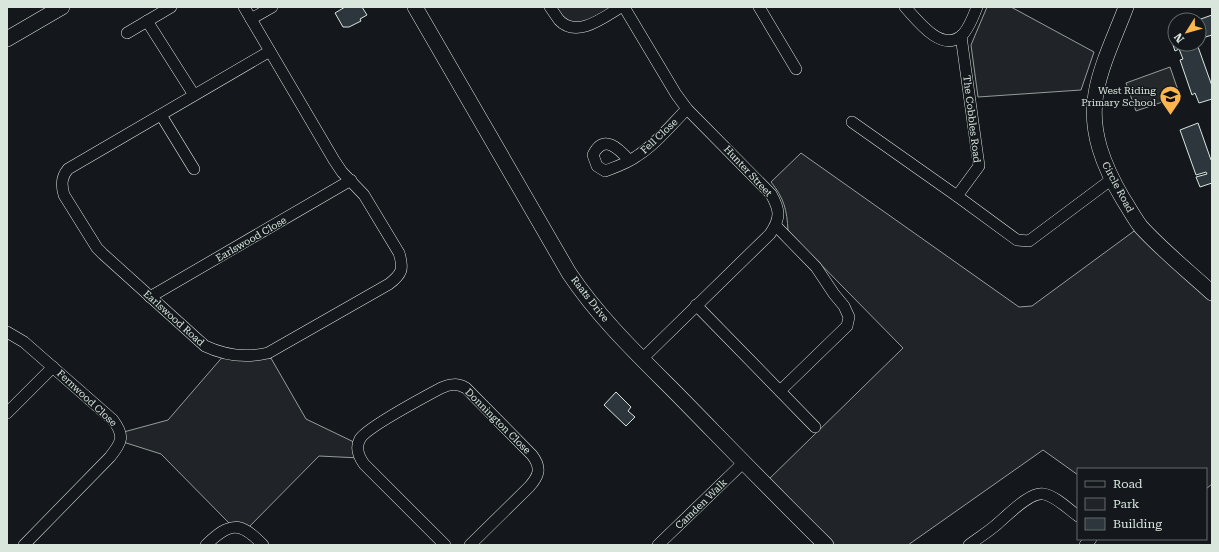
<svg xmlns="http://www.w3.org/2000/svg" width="1219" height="552" font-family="'Roboto Serif',serif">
<rect width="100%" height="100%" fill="#14181c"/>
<g fill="#202428" stroke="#939e99">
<path d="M 551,7 L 617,7 L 586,24 L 569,24 Z"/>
<path d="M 987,7 L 1011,7 L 1094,52 L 1081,90 L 978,97 L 971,45 Z"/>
<path d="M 801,153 L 1019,307 L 1032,306 L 1141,226 L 1212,300 L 1212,484 L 1206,489 L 1206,469 L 1078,469 L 1078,475 L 1043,450 L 908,545 L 828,545 L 766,482 L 903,348 L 788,231 C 787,210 784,198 771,182 Z"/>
<path d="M 268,353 L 306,419 L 358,444 L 360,458 L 319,456 L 246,530 L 232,526 L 161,454 L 120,441 L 120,433 L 168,420 L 225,354 Z"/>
</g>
<path fill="#24282b" stroke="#939e99" d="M 1170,67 L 1180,96 L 1136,111 L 1126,83 Z"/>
<g fill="#2c363c" stroke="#d8e6dc">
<path d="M 345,7 L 362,7 L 367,15 L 360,19 L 361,21 L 349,27 L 343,27 L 335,13 Z"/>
<path d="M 1212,15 L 1212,35 L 1199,39 L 1200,42 L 1199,43 L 1198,20 Z"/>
<path d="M 1175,44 L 1197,44 L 1212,86 L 1212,99 L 1199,103 L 1195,93 L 1192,95 L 1180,60 L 1183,59 L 1179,49 L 1175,51 L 1173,45 Z"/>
<path d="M 1198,123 L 1211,160 L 1212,160 L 1212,183 L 1200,187 L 1196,177 L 1207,174 L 1206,172 L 1196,175 L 1180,130 Z"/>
<path d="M 616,392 L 631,407 L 628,411 L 635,417 L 626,426 L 604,405 Z"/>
</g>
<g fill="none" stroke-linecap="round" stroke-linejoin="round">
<defs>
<g id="street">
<path d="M 244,7 L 334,160 L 342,172 L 364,195 L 399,253 C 404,269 402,274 389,284 L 268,353 C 246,358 226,356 205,346 L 103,254 L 97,248 L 64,195 C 61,185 61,177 68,169 L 270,51"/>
<path d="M 550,7 C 553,11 556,16 559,20 C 577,39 604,17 621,7"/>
<path d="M 624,7 L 676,94 L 687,109 L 771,194 C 780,210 781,218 770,234 L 642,359"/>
<path d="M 759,7 L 796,69"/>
<path d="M 905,7 C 918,21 940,51 960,37 C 967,32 974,15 977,7"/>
<path d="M 251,19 L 272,7"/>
<path d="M 147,21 L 194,95"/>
<path d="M 127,33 L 171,7"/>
<path d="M 161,115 L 194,169"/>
<path d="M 852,122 L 957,196 L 1017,240 L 1029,241 L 1112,179"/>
<path d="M 629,160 C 619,149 604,133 593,155 L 597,166 L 605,171 C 616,167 628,163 637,156 C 656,144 671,125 687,109"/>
<path d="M 957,196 L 979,166 L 961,36"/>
<path d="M 776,226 L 816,267 L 834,294 L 844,306 L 849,317 L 847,326 L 780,391"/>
<path d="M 150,297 L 351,180"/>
<path d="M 696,305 L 815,427"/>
<path d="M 7,332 L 24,342 L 113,420 C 125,436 122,442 110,457 L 24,545"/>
<path d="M 7,413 L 53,367"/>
<path d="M 206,545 C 230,522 240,521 263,545"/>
<path d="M 445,545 L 364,464 C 359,457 355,448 360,439 C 366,428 426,396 441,388 C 450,384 457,383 466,388 L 532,455 C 542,468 539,476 529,487 L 470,545"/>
<path d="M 658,545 L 744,462"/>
<path d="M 969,545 C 978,538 988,532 996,525 C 1007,516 1030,491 1044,494 C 1057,497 1068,509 1078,516"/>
<path d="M 1085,545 L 1091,539"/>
</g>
<g id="secondary">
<path d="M 415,7 L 569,273 C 599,318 638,355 676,393 C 726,444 775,495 826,545"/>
<path d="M 1126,7 C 1116,34 1101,64 1096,93 C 1089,131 1104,167 1123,199 C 1129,208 1134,218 1141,227 C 1162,250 1189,272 1212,293"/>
<path d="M 7,39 L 62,7"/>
</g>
</defs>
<use href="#street" stroke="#d8e6dc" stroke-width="12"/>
<use href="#secondary" stroke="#d8e6dc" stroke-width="16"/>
<use href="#street" stroke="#14181c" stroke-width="11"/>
<use href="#secondary" stroke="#14181c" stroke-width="15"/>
</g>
<defs>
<symbol id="school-pin" viewBox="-11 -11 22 30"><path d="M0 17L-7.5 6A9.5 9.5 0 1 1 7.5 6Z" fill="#ffb74d" stroke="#14181c"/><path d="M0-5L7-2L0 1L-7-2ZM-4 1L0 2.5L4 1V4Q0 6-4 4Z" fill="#111"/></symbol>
</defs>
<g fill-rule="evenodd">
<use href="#school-pin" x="1158" y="84" width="25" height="34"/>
</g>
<g text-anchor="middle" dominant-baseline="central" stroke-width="3" stroke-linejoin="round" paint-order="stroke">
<g font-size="10" fill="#d8e6dc" stroke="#14181c" text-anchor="end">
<text x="1156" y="90">West Riding<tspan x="1156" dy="12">Primary School</tspan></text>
</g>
<g font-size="10" fill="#d8e6dc" stroke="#14181c">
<text transform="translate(972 119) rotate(83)">The Cobbles Road</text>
<text transform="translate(659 136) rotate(-43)">Fell Close</text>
<text transform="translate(748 171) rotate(47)">Hunter Street</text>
<text transform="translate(1118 187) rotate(62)">Circle Road</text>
<text transform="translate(251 239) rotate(-30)">Earlswood Close</text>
<text transform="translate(590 299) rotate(52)">Raats Drive</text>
<text transform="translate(174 318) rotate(42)">Earlswood Road</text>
<text transform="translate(87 398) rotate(43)">Fernwood Close</text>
<text transform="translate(498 421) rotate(45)">Donnington Close</text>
<text transform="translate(701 504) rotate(-44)">Camden Walk</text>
</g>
</g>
<rect width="1219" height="552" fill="none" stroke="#d8e6dc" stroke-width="16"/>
<rect x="1077" y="468" width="130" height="72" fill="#14181c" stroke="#626a69"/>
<rect x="1085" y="481" width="20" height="6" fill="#14181c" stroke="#626a69"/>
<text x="1113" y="488" font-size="12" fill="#d8e6dc">Road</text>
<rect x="1085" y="498" width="20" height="12" fill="#202428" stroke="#626a69"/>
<text x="1113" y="508" font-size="12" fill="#d8e6dc">Park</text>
<rect x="1085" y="518" width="20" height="12" fill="#2c363c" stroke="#626a69"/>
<text x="1113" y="528" font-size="12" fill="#d8e6dc">Building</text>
<g transform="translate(1187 32) rotate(233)"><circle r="19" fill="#14181c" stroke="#626a69"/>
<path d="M0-3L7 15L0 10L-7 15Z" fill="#ffb74d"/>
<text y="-6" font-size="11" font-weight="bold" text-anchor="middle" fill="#d8e6dc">N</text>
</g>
</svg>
